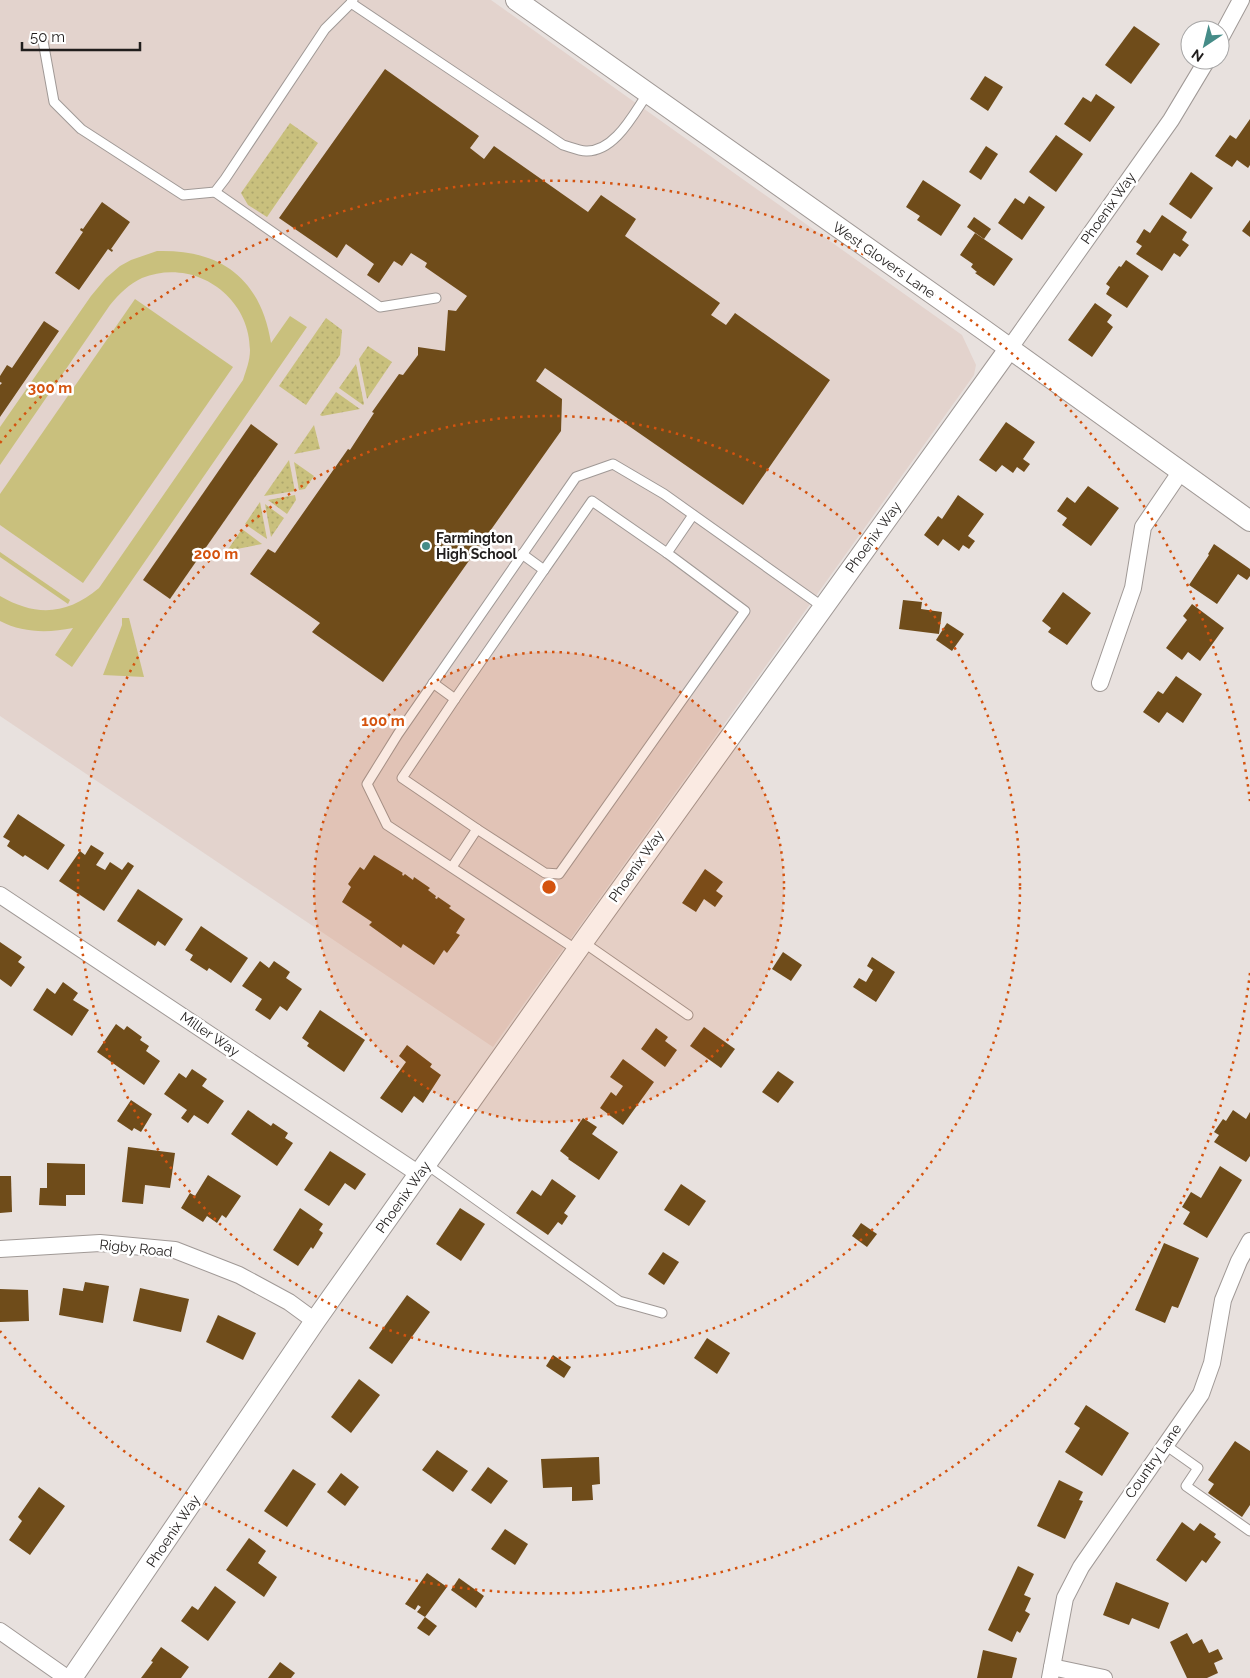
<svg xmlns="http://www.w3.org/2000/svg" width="1250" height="1678" font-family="Raleway,sans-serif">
<defs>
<pattern id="green-dots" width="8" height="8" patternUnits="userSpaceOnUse" patternTransform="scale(1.25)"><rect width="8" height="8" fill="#c9c07d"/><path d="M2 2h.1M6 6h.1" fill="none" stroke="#aca56c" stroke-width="1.8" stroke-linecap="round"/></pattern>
</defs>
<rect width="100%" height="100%" fill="#e8e1de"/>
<path fill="#e3d3cd" d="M 0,0 L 491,0 L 962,335 L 976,365 L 974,375 L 493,1047 L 0,716 Z"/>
<g fill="url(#green-dots)">
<path d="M 290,123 L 318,143 L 267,217 L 248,205 L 241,193 Z"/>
<path d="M 326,318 L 342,330 L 340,355 L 306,405 L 279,386 Z"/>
<path d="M 368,346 L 392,362 L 367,399 L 359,359 Z"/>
<path d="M 356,364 L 364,404 L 363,405 L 339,388 Z"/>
<path d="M 336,392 L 360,409 L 322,416 L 320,415 Z"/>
<path d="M 314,425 L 320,449 L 294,454 Z"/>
<path d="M 289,460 L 295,491 L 264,496 Z"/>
<path d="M 294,462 L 314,476 L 305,489 L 299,490 Z"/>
<path d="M 295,495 L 296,500 L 287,514 L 268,500 Z"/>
<path d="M 260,502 L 267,539 L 245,524 Z"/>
<path d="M 265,504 L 284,518 L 271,537 Z"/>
<path d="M 242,529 L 262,544 L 227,551 Z"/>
</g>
<g fill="#c9c07d">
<path d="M 157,251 C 221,249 261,279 271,343 L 290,316 L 307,327 L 72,667 L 55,655 L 73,628 C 48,633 23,633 0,621 L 0,596 C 36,617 67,615 99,588 L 243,380 C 246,370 250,361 250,350 C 250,295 193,257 142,278 C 129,284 119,294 110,305 L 0,465 L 0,427 L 91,296 L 106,278 L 120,266 L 131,260 Z"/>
<path d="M 135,299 L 233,367 L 83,583 L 0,525 L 0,494 Z"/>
<path d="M 0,552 L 70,600 L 68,604 L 0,557 Z"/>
<path d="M 122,618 L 129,618 L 144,677 L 103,675 L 122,625 Z"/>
</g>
<g fill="#6f4c1a">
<path d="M 1134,26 L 1160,44 L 1131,84 L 1105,65 Z"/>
<path d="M 385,69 L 479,136 L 470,148 L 484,159 L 494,146 L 588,212 L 601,195 L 636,219 L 625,236 L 720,303 L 711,315 L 726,325 L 735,313 L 830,380 L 743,505 L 545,368 L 536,381 L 562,399 L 561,431 L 383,682 L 312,632 L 320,623 L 250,574 L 268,549 L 275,553 L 348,449 L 350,450 L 374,413 L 372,412 L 399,374 L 403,375 L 418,355 L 418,347 L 445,351 L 448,310 L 456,311 L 467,296 L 425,267 L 427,263 L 411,253 L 402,266 L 394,261 L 379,283 L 367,275 L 374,264 L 346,244 L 337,258 L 279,218 Z"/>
<path d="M 985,76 L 1003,87 L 988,111 L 970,99 Z"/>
<path d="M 1096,94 L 1115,107 L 1090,142 L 1064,124 L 1083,97 L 1091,102 Z"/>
<path d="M 1250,119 L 1250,165 L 1248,168 L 1237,160 L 1232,167 L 1215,156 L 1230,135 L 1236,139 Z"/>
<path d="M 1056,135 L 1083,154 L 1056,192 L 1029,172 Z"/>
<path d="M 986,146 L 998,154 L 981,180 L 969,172 Z"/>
<path d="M 1191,172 L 1213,188 L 1191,219 L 1169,204 Z"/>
<path d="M 923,180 L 961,205 L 941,236 L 917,220 L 920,216 L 906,207 Z"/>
<path d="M 1029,196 L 1045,207 L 1022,240 L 998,223 L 1015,198 L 1024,204 Z"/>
<path d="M 102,202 L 130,222 L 111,249 L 113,250 L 112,252 L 108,249 L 79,290 L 55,273 L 83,232 L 80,230 L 81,228 L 83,229 Z"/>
<path d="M 1162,215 L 1187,232 L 1182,240 L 1189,245 L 1180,257 L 1174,253 L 1162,271 L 1136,254 L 1142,246 L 1136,242 L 1144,229 L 1150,233 Z"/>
<path d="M 974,217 L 991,229 L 984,239 L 967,227 Z"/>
<path d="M 1250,220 L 1250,237 L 1242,231 Z"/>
<path d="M 975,233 L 1013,259 L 994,286 L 975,273 L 977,272 L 971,267 L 973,264 L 960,255 Z"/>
<path d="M 1126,260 L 1149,276 L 1127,308 L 1106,294 L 1110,287 L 1106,284 L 1119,266 L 1121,267 Z"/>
<path d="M 1095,303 L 1112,315 L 1107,322 L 1113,327 L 1092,357 L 1068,340 Z"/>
<path d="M 44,321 L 59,331 L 0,417 L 0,385 L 2,383 L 0,382 L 0,376 L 7,365 L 12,368 Z"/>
<path d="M 1006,422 L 1035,442 L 1023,459 L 1030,464 L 1024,472 L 1017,467 L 1013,473 L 1002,465 L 996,472 L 979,460 Z"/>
<path d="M 251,424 L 278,444 L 170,599 L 143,580 Z"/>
<path d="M 1088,486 L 1119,508 L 1091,546 L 1062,525 L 1067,518 L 1057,511 L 1067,497 L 1075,503 Z"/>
<path d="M 958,495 L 984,514 L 968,536 L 975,541 L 969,549 L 963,545 L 959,551 L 943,539 L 938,546 L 924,535 L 938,516 L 942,519 Z"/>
<path d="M 1214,544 L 1250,569 L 1250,576 L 1247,580 L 1238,574 L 1217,604 L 1189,585 L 1209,555 L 1208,554 Z"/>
<path d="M 1063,592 L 1091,613 L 1067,645 L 1048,632 L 1051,628 L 1042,621 Z"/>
<path d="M 903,600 L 922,602 L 921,609 L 942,612 L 939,634 L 899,629 Z"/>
<path d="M 1192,604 L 1224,628 L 1200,661 L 1188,652 L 1182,660 L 1166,648 L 1187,620 L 1183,616 Z"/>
<path d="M 947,623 L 964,634 L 952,651 L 936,640 Z"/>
<path d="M 1176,676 L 1202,694 L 1183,723 L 1167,712 L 1159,723 L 1143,712 L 1158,691 L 1163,694 Z"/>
<path d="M 18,814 L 65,845 L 48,870 L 25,855 L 23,857 L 7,846 L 10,841 L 3,837 Z"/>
<path d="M 91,845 L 104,853 L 96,865 L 105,870 L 110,862 L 122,870 L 128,862 L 134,866 L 104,911 L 59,881 L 80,851 L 85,855 Z"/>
<path d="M 374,855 L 403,873 L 402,874 L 403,876 L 405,874 L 413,880 L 414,877 L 430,888 L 428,890 L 436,896 L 435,898 L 437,899 L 438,897 L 451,906 L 449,908 L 465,919 L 456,933 L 460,935 L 447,953 L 444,950 L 434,965 L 403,944 L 401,948 L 369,925 L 372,922 L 342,902 L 351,887 L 348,884 L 360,867 L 364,870 Z"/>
<path d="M 705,869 L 723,882 L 716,891 L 723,896 L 715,907 L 704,899 L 696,912 L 682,903 Z"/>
<path d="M 138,889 L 183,919 L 165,946 L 158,941 L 155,946 L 117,921 Z"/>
<path d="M 201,926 L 248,958 L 231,983 L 209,968 L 207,971 L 190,960 L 193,955 L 185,950 Z"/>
<path d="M 0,942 L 22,957 L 18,962 L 25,967 L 11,987 L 0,979 Z"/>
<path d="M 783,952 L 802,965 L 791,981 L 772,969 Z"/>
<path d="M 872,957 L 895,972 L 876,1002 L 853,987 L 859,978 L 866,982 L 873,970 L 867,966 Z"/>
<path d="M 260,961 L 269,968 L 274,961 L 290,972 L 286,978 L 302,989 L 287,1011 L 280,1006 L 270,1020 L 255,1010 L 262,999 L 242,986 Z"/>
<path d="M 63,982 L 78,993 L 73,1000 L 89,1010 L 72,1036 L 33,1010 L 47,988 L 55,994 Z"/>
<path d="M 320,1010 L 365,1040 L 344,1072 L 307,1046 L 309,1043 L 302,1038 Z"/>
<path d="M 116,1024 L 124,1030 L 127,1026 L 142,1037 L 140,1040 L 149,1046 L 146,1051 L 160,1061 L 144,1085 L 97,1052 Z"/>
<path d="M 704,1027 L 735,1049 L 721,1068 L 690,1046 Z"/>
<path d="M 656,1028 L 668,1037 L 665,1041 L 677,1050 L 665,1067 L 641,1049 Z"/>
<path d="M 407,1045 L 432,1064 L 430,1067 L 441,1075 L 423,1103 L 414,1096 L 402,1113 L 380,1098 L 406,1062 L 399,1056 Z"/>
<path d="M 623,1059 L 654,1082 L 623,1125 L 600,1108 L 611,1092 L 616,1096 L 623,1086 L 610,1077 Z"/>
<path d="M 192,1069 L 207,1079 L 202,1086 L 224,1101 L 208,1124 L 194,1115 L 188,1123 L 181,1118 L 187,1110 L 164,1094 L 179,1073 L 186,1078 Z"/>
<path d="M 778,1071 L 794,1082 L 778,1103 L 762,1092 Z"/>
<path d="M 131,1100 L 152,1114 L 141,1132 L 134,1128 L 132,1131 L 117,1121 Z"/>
<path d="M 248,1110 L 271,1126 L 273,1123 L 288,1133 L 285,1138 L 293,1143 L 277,1166 L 231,1134 Z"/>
<path d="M 1233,1110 L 1246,1119 L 1250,1112 L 1250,1156 L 1246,1162 L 1214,1142 L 1219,1135 L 1214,1132 L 1223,1119 L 1226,1121 Z"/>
<path d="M 583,1118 L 597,1127 L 592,1134 L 618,1152 L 599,1180 L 568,1159 L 569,1158 L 560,1151 Z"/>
<path d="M 128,1147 L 175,1153 L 170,1188 L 145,1185 L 143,1204 L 122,1202 Z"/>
<path d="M 330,1151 L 366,1174 L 355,1190 L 345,1183 L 329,1206 L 304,1190 Z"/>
<path d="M 47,1163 L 85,1164 L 85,1195 L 66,1195 L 66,1206 L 39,1205 L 40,1188 L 47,1188 Z"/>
<path d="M 1220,1166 L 1242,1180 L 1207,1238 L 1183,1224 L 1190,1212 L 1182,1207 L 1191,1192 L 1201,1198 Z"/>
<path d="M 208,1175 L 241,1196 L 226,1218 L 222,1215 L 217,1223 L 207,1216 L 203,1222 L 181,1208 L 190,1193 L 195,1196 Z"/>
<path d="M 0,1176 L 11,1176 L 12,1212 L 0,1213 Z"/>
<path d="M 552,1179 L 576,1196 L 564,1213 L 568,1216 L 562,1225 L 558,1222 L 548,1235 L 516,1213 L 532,1190 L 541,1196 Z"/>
<path d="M 681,1184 L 706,1201 L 689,1226 L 664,1210 Z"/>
<path d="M 300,1208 L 323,1224 L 319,1230 L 323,1233 L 313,1249 L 311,1247 L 298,1266 L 273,1250 Z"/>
<path d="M 460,1208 L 485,1224 L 461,1261 L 436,1244 Z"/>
<path d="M 861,1223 L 877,1234 L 867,1247 L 852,1236 Z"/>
<path d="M 1164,1243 L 1199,1258 L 1178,1308 L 1172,1306 L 1165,1323 L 1135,1310 Z"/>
<path d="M 663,1252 L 679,1262 L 664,1285 L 648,1274 Z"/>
<path d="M 85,1282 L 109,1286 L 103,1323 L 59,1315 L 63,1288 L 83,1291 Z"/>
<path d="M 140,1288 L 189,1299 L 181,1332 L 133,1321 Z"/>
<path d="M 0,1289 L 28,1290 L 29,1321 L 0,1322 Z"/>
<path d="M 407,1295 L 430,1312 L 392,1364 L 369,1348 Z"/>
<path d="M 218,1315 L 256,1333 L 243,1360 L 206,1342 Z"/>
<path d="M 707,1338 L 730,1353 L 717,1374 L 694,1358 Z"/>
<path d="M 553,1355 L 571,1367 L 564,1378 L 546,1366 Z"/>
<path d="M 359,1379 L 380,1395 L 351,1433 L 331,1417 Z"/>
<path d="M 1086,1405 L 1129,1433 L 1102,1476 L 1065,1452 L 1080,1428 L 1074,1424 Z"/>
<path d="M 1235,1441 L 1250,1451 L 1250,1505 L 1242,1517 L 1208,1493 L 1214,1484 L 1208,1480 Z"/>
<path d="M 437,1450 L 468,1471 L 453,1492 L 422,1470 Z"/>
<path d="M 599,1457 L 600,1484 L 592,1485 L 593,1500 L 572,1501 L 572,1487 L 543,1488 L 541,1459 Z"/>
<path d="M 488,1467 L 508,1481 L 491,1504 L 471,1490 Z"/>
<path d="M 293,1469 L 316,1484 L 287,1527 L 264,1511 Z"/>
<path d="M 341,1473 L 359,1487 L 345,1506 L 327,1492 Z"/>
<path d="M 1059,1480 L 1083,1492 L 1079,1500 L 1083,1501 L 1065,1539 L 1037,1526 Z"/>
<path d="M 39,1487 L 65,1506 L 30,1555 L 9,1540 L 22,1521 L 18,1517 Z"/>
<path d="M 1182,1522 L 1194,1531 L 1200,1523 L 1216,1534 L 1214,1537 L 1221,1542 L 1206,1563 L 1202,1560 L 1186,1582 L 1156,1560 Z"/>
<path d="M 505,1529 L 528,1544 L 515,1565 L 491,1549 Z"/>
<path d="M 249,1538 L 266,1551 L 258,1563 L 277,1577 L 264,1597 L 226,1570 Z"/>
<path d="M 1018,1566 L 1034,1574 L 1024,1595 L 1031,1598 L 1025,1611 L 1030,1614 L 1020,1633 L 1017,1631 L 1012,1642 L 988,1630 Z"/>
<path d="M 427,1573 L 447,1587 L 425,1617 L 417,1612 L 421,1607 L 418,1605 L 415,1610 L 405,1604 Z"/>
<path d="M 459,1578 L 484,1596 L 476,1608 L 451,1590 Z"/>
<path d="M 1116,1582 L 1169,1603 L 1159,1629 L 1132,1618 L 1129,1625 L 1103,1615 Z"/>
<path d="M 215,1586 L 236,1602 L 208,1641 L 181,1621 L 192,1606 L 198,1610 Z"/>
<path d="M 425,1617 L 437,1626 L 429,1636 L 417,1628 Z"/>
<path d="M 1187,1633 L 1193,1644 L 1202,1639 L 1209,1653 L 1218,1649 L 1223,1659 L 1214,1663 L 1218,1673 L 1207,1678 L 1187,1678 L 1170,1642 Z"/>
<path d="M 161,1647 L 189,1667 L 181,1678 L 141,1678 L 153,1662 L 151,1661 Z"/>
<path d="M 983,1650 L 1017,1658 L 1012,1678 L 977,1678 Z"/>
<path d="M 280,1662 L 295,1673 L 291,1678 L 268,1678 Z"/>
</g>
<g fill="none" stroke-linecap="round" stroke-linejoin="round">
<defs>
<g id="service">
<path d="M 353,0 L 351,3 L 563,145 C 570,147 579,151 586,151 C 615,152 634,113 648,93"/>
<path d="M 43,41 L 54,102 L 81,129 L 183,195 L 215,192 L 225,179 L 325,29 L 351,3"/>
<path d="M 215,192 L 380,307 L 436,298"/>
<path d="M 544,570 L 592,501 L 667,553"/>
<path d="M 433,683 L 455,699 L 544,570 L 522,554"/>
<path d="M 455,699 L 402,778 L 477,829"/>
<path d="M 452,867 L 477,829 L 545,873 L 559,874 L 745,611 L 667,553 L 693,515"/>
<path d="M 583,942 L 688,1015"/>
<path d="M 577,950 L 387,825 L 367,784 L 398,734 L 576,477 L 613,464 L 664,494 L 823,607"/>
<path d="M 426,1164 L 619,1301 L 662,1313"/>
<path d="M 1164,1444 L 1198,1468 L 1186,1486 L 1250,1531"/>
</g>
<g id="minor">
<path d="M 1220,39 L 1241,0"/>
<path d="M 1009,349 L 1171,120 L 1207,60"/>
<path d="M 1100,683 L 1133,588 L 1143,527 L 1181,471"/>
<path d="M 0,895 L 419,1174"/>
<path d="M 0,1249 L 100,1243 L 175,1250 L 239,1275 L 289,1302 L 315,1321"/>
<path d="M 0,1631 L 67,1678"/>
<path d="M 1052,1667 L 1104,1678"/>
<path d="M 1050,1678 L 1065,1598 L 1081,1567 L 1201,1394 L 1212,1363 L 1223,1300 L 1239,1261 L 1250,1241"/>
</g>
<g id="tertiary">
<path d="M 516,0 L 984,330 L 1250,521"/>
<path d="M 72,1678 L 315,1321 L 583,942 L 1009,349"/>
</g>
</defs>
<use href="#service" stroke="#a09996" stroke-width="11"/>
<use href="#minor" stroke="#a09996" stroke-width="18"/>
<use href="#tertiary" stroke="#a09996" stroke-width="22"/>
<use href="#service" stroke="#fff" stroke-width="9"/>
<use href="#minor" stroke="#fff" stroke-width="16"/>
<use href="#tertiary" stroke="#fff" stroke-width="20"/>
</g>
<circle cx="549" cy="887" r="235" fill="#d4530e" fill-opacity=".12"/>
<g fill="none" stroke="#d4530e" stroke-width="2.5" stroke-dasharray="2.5 5">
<circle cx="549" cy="887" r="235"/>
<circle cx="549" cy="887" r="471"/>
<path d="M1250 973A706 706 0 0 1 0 1331M0 443A706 706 0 0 1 1250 801"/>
</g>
<circle fill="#458c88" stroke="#fff" stroke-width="2" cx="426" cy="546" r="5"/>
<g text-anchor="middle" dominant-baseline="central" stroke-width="5" stroke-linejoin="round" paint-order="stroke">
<g font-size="14" fill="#211e1d" stroke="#fff">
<text transform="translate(1108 208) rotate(-55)">Phoenix Way</text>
<text transform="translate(884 260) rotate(35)">West Glovers Lane</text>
<text transform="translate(873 537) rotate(-54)">Phoenix Way</text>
<text transform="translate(636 866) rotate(-55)">Phoenix Way</text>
<text transform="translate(210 1034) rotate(34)">Miller Way</text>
<text transform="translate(403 1197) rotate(-55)">Phoenix Way</text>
<text transform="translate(136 1248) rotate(6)">Rigby Road</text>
<text transform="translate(1153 1461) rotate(-55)">Country Lane</text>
<text transform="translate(173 1531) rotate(-56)">Phoenix Way</text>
</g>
<g font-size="14" font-weight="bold" fill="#211e1d" stroke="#fff" text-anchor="start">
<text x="436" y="538">Farmington<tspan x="436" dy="16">High School</tspan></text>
</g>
</g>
<circle cx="549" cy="887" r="8" fill="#d4530e" stroke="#fff" stroke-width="2.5"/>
<g font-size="15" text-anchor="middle" font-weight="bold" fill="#d4530e" stroke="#fff" stroke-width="5" stroke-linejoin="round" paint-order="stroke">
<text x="50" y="393">300 m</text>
<text x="216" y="559">200 m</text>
<text x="383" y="726">100 m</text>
</g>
<g transform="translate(1205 45) rotate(215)"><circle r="24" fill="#ffffff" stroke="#a6a5a5"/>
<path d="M0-4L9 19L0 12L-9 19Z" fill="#458c88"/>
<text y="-8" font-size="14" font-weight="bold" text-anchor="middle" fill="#211e1d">N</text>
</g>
<path d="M22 42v8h118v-8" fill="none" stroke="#211e1d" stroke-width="2.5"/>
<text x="30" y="42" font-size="15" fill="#211e1d" stroke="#ffffff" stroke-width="4" paint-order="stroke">50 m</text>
</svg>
